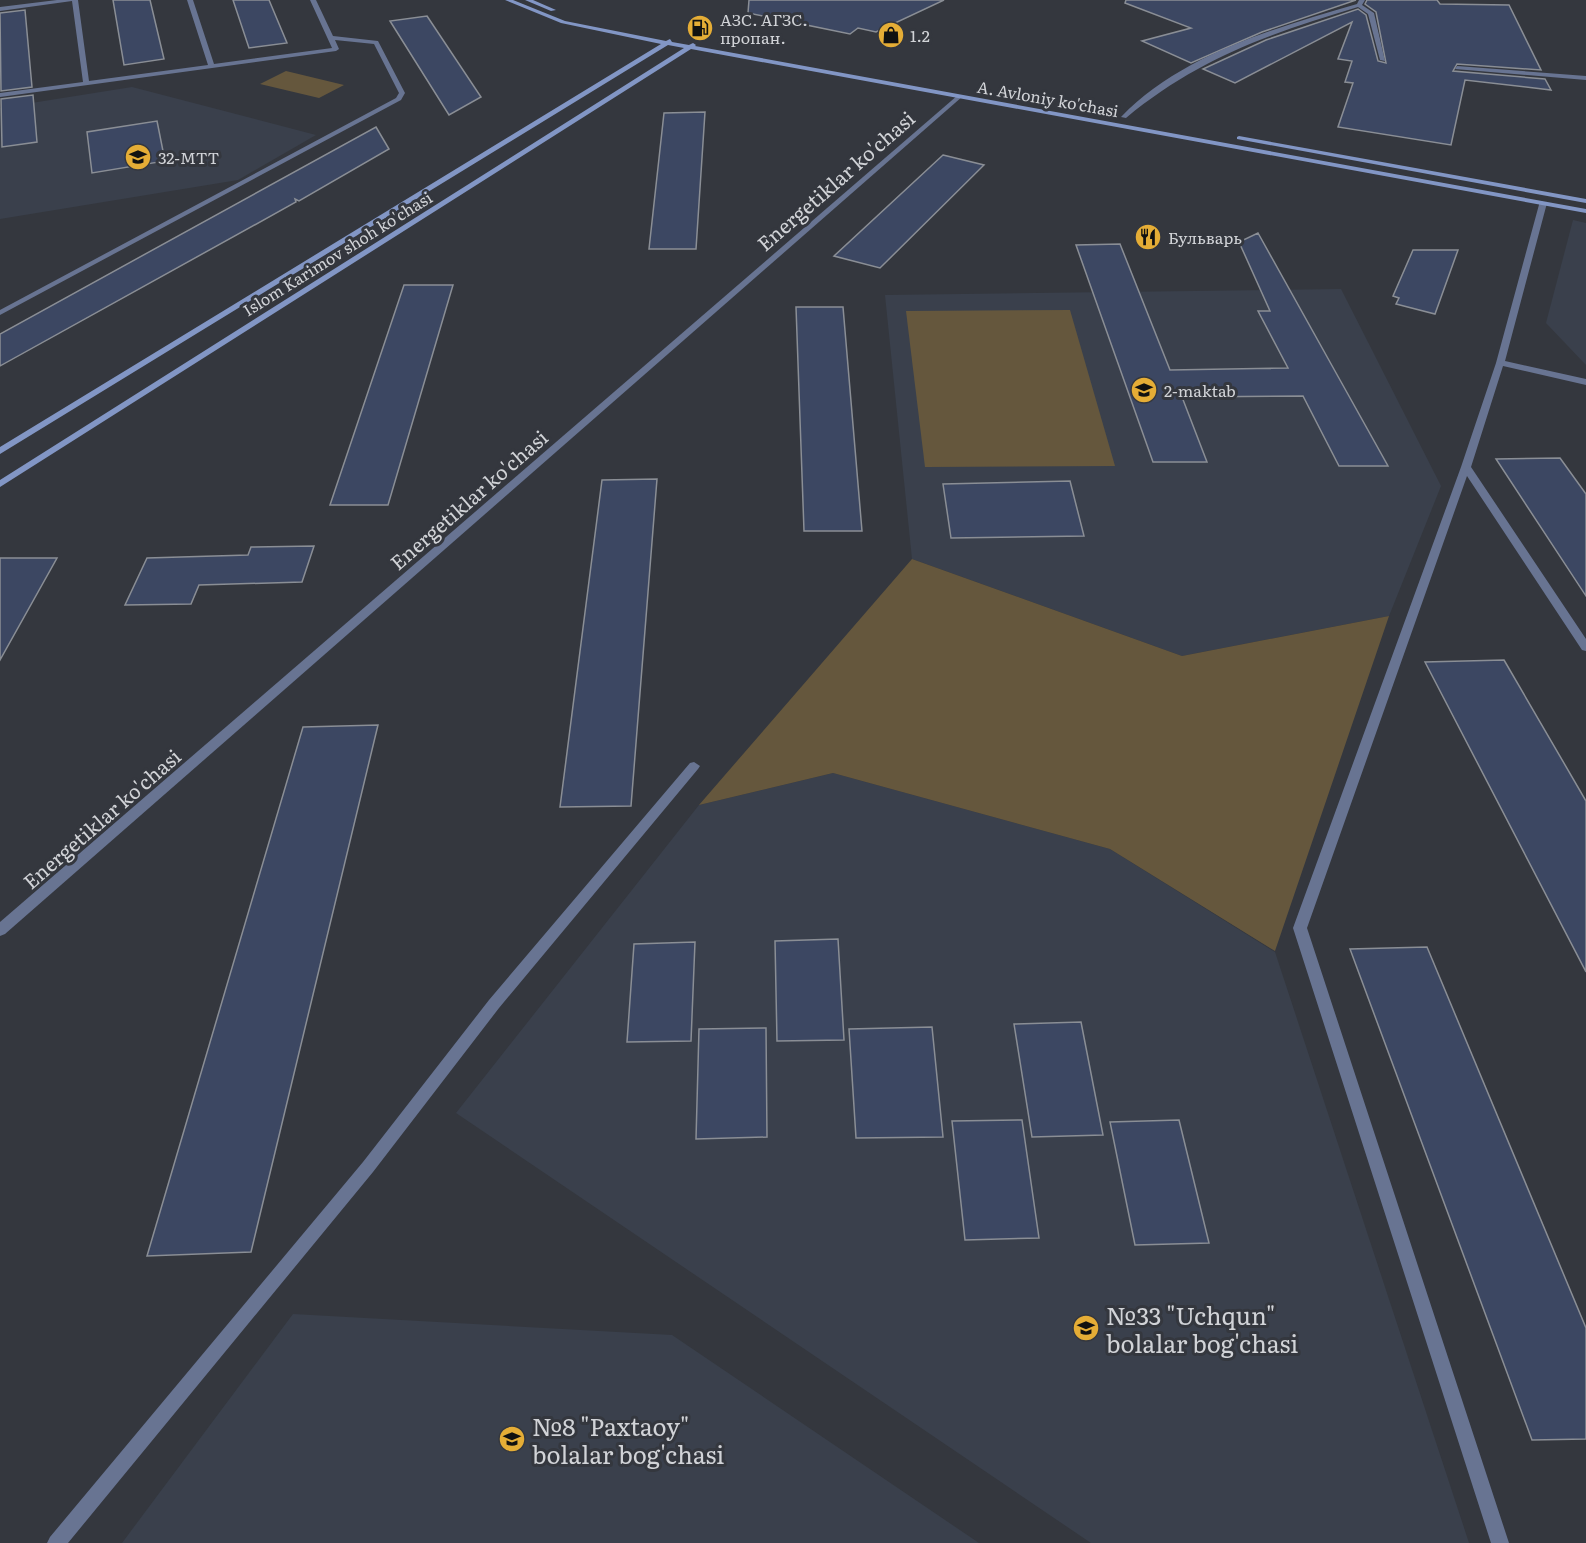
<svg xmlns="http://www.w3.org/2000/svg" width="1586" height="1543" font-family="Literata,serif">
<rect width="100%" height="100%" fill="#34373e"/>
<g fill="#3a404c">
<path d="M 132,87 L 316,135 L 238,180 L 0,219 L 0,108 Z"/>
<path d="M 1573,220 L 1586,223 L 1586,365 L 1546,323 Z"/>
<path d="M 1341,289 L 1441,486 L 1389,616 L 1182,656 L 912,559 L 885,295 Z"/>
<path d="M 833,773 L 1110,849 L 1275,952 L 1469,1543 L 1091,1543 L 456,1113 L 699,805 Z"/>
<path d="M 293,1314 L 672,1335 L 979,1543 L 122,1543 Z"/>
</g>
<g fill="#65573d">
<path d="M 286,71 L 344,85 L 319,98 L 260,84 Z"/>
<path d="M 1070,310 L 1115,466 L 925,467 L 906,311 Z"/>
<path d="M 912,559 L 1182,656 L 1389,616 L 1275,951 L 1110,849 L 833,773 L 699,805 Z"/>
</g>
<g fill="#3c4762" stroke="#8a8e95" stroke-width="1.5">
<path d="M 113,0 L 150,0 L 164,59 L 124,65 Z"/>
<path d="M 233,0 L 269,0 L 287,43 L 249,48 Z"/>
<path d="M 749,0 L 944,0 L 876,32 L 858,28 L 850,34 L 748,13 Z"/>
<path d="M 1126,0 L 1356,0 L 1262,32 L 1191,63 L 1142,41 L 1191,28 L 1125,3 Z"/>
<path d="M 1367,0 L 1437,0 L 1440,4 L 1509,5 L 1541,70 L 1457,64 L 1453,71 L 1545,79 L 1551,90 L 1465,80 L 1451,145 L 1338,127 L 1353,83 L 1345,82 L 1352,61 L 1338,59 L 1352,22 L 1235,83 L 1203,69 L 1266,40 L 1358,9 L 1366,15 L 1378,61 L 1386,63 L 1376,12 L 1365,4 Z"/>
<path d="M 25,10 L 32,87 L 1,91 L 0,13 Z"/>
<path d="M 427,16 L 481,97 L 449,115 L 390,21 Z"/>
<path d="M 33,95 L 37,142 L 2,147 L 1,99 Z"/>
<path d="M 705,112 L 696,249 L 649,249 L 664,113 Z"/>
<path d="M 157,121 L 165,161 L 92,173 L 87,132 Z"/>
<path d="M 376,127 L 389,149 L 299,201 L 295,199 L 296,202 L 0,366 L 0,334 Z"/>
<path d="M 943,155 L 984,165 L 880,268 L 834,256 Z"/>
<path d="M 1258,233 L 1340,380 L 1388,466 L 1339,466 L 1303,396 L 1182,397 L 1207,462 L 1153,462 L 1076,245 L 1120,244 L 1170,370 L 1288,368 L 1258,311 L 1270,311 L 1239,242 Z"/>
<path d="M 1413,250 L 1458,250 L 1435,314 L 1396,304 L 1399,298 L 1393,296 Z"/>
<path d="M 404,285 L 453,285 L 388,505 L 330,505 Z"/>
<path d="M 796,307 L 843,307 L 862,531 L 804,531 Z"/>
<path d="M 1560,458 L 1586,494 L 1586,596 L 1496,459 Z"/>
<path d="M 657,479 L 631,806 L 560,807 L 602,480 Z"/>
<path d="M 1070,481 L 1084,536 L 951,538 L 943,484 Z"/>
<path d="M 314,546 L 302,582 L 199,585 L 191,604 L 125,605 L 147,558 L 248,555 L 251,547 Z"/>
<path d="M 0,558 L 57,558 L 0,660 Z"/>
<path d="M 1504,660 L 1586,801 L 1586,972 L 1425,662 Z"/>
<path d="M 378,725 L 251,1252 L 147,1256 L 303,727 Z"/>
<path d="M 838,939 L 844,1040 L 777,1041 L 775,941 Z"/>
<path d="M 695,942 L 691,1041 L 627,1042 L 634,944 Z"/>
<path d="M 1427,947 L 1586,1328 L 1586,1439 L 1532,1440 L 1350,949 Z"/>
<path d="M 1081,1022 L 1103,1135 L 1032,1137 L 1014,1024 Z"/>
<path d="M 932,1027 L 943,1137 L 856,1138 L 849,1029 Z"/>
<path d="M 766,1028 L 767,1137 L 696,1139 L 699,1029 Z"/>
<path d="M 1022,1120 L 1039,1238 L 965,1240 L 952,1121 Z"/>
<path d="M 1179,1120 L 1209,1243 L 1135,1245 L 1110,1122 Z"/>
</g>
<g fill="none" stroke-linecap="round" stroke-linejoin="round">
<g fill="#687492" fill-rule="evenodd">
<path d="M 57,0 L 78,0 L 89,81 L 208,65 L 187,0 L 193,0 L 214,64 L 332,48 L 310,0 L 316,0 L 333,36 L 378,41 L 405,93 L 401,100 L 0,315 L 0,310 L 396,98 L 399,93 L 374,44 L 335,40 L 339,49 L 336,51 L 0,97 L 0,93 L 83,82 L 72,1 L 0,11 L 0,7 Z"/>
<path d="M 1359,0 L 1365,0 L 1362,5 L 1374,13 L 1385,61 L 1380,60 L 1368,14 L 1358,7 C 1271,33 1197,59 1126,118 L 1121,117 C 1182,54 1275,28 1357,4 Z"/>
<path d="M 1457,66 L 1586,76 L 1586,80 L 1455,69 Z"/>
<path d="M 958,95 L 963,96 L 5,934 L 0,936 L 0,922 Z"/>
<path d="M 1540,201 L 1547,203 L 1505,361 L 1586,379 L 1586,385 L 1503,366 L 1471,467 L 1586,639 L 1586,651 L 1582,650 L 1467,476 L 1307,928 L 1509,1543 L 1491,1543 L 1293,928 L 1461,467 L 1496,363 Z"/>
<path d="M 694,762 L 700,766 L 698,769 L 499,1008 L 373,1172 L 68,1543 L 47,1543 L 50,1537 L 363,1162 L 489,1000 L 690,763 Z"/>
</g>
<g fill="#8296c5" fill-rule="evenodd">
<path d="M 505,0 L 513,0 L 565,21 L 666,41 L 670,39 L 672,42 L 689,45 L 693,43 L 696,45 L 695,46 L 1586,209 L 1586,213 L 691,49 L 0,487 L 0,480 L 684,48 L 668,45 L 0,454 L 0,447 L 661,44 L 561,23 Z"/>
<path d="M 525,0 L 533,0 L 556,10 L 551,11 Z"/>
<path d="M 1239,136 L 1586,199 L 1586,203 L 1237,139 L 1237,137 Z"/>
</g>
</g>
<defs>
<symbol id="fuel-disc" viewBox="-11 -11 22 22"><circle r="9.5" fill="#e5ad36" stroke="#34373e"/><path d="M-5.5-6h7V0h2V4h1.3V-2.5L3-4.5l.8-.8L6-3V5H2.5V1h-1V6h-7ZM-4.2-4.7v3.2H.2V-4.7Z" fill="#111"/></symbol>
<symbol id="shop-disc" viewBox="-11 -11 22 22"><circle r="9.5" fill="#e5ad36" stroke="#34373e"/><path d="M-5-2.5h2.3a2.7 3.5 0 0 1 5.4 0H5L5.5 6h-11ZM-1.5-2.5h3a1.5 2.3 0 0 0-3 0Z" fill="#111"/></symbol>
<symbol id="school-disc" viewBox="-11 -11 22 22"><circle r="9.5" fill="#e5ad36" stroke="#34373e"/><path d="M0-5L7-2L0 1L-7-2ZM-4 1L0 2.5L4 1V4Q0 6-4 4Z" fill="#111"/></symbol>
<symbol id="restaurant-disc" viewBox="-11 -11 22 22"><circle r="9.5" fill="#e5ad36" stroke="#34373e"/><path d="M-5-6h1v4h1v-4h1v4h1v-4h1v5L-1.5 .5V6h-2V.5L-5-1ZM5-6V6H3V1.5H1.5Q1.5-4 5-6Z" fill="#111"/></symbol>
</defs>
<g fill-rule="evenodd">
<use href="#fuel-disc" x="685" y="13" width="30" height="30"/>
<use href="#shop-disc" x="876" y="20" width="30" height="30"/>
<use href="#school-disc" x="123" y="142" width="30" height="30"/>
<use href="#restaurant-disc" x="1133" y="222" width="30" height="30"/>
<use href="#school-disc" x="1129" y="375" width="30" height="30"/>
<use href="#school-disc" x="1071" y="1313" width="30" height="30"/>
<use href="#school-disc" x="497" y="1424" width="30" height="30"/>
</g>
<g text-anchor="middle" dominant-baseline="central" stroke-width="6" stroke-linejoin="round" paint-order="stroke">
<g font-size="16" fill="#d1d3d7" stroke="#34373e" text-anchor="start">
<text x="720" y="19">АЗС. АГЗС.<tspan x="720" dy="18">пропан.</tspan></text>
<text x="910" y="35">1.2</text>
<text x="158" y="157">32-MTT</text>
<text x="1168" y="237">Бульварь</text>
<text x="1164" y="390">2-maktab</text>
</g>
<g font-size="16" fill="#d1d3d7" stroke="#34373e">
<text transform="translate(1048 98) rotate(10)">A. Avloniy ko'chasi</text>
<text transform="translate(337 253) rotate(-32)">Islom Karimov shoh ko'chasi</text>
</g>
<g font-size="20" fill="#d1d3d7" stroke="#34373e">
<text transform="translate(835 180) rotate(-41)">Energetiklar ko'chasi</text>
<text transform="translate(468 499) rotate(-41)">Energetiklar ko'chasi</text>
<text transform="translate(101 818) rotate(-41)">Energetiklar ko'chasi</text>
</g>
<g font-size="24" fill="#d1d3d7" stroke="#34373e" text-anchor="start">
<text x="1106" y="1314">№33 "Uchqun"<tspan x="1106" dy="28">bolalar bog'chasi</tspan></text>
<text x="532" y="1425">№8 "Paxtaoy"<tspan x="532" dy="28">bolalar bog'chasi</tspan></text>
</g>
</g>
</svg>
